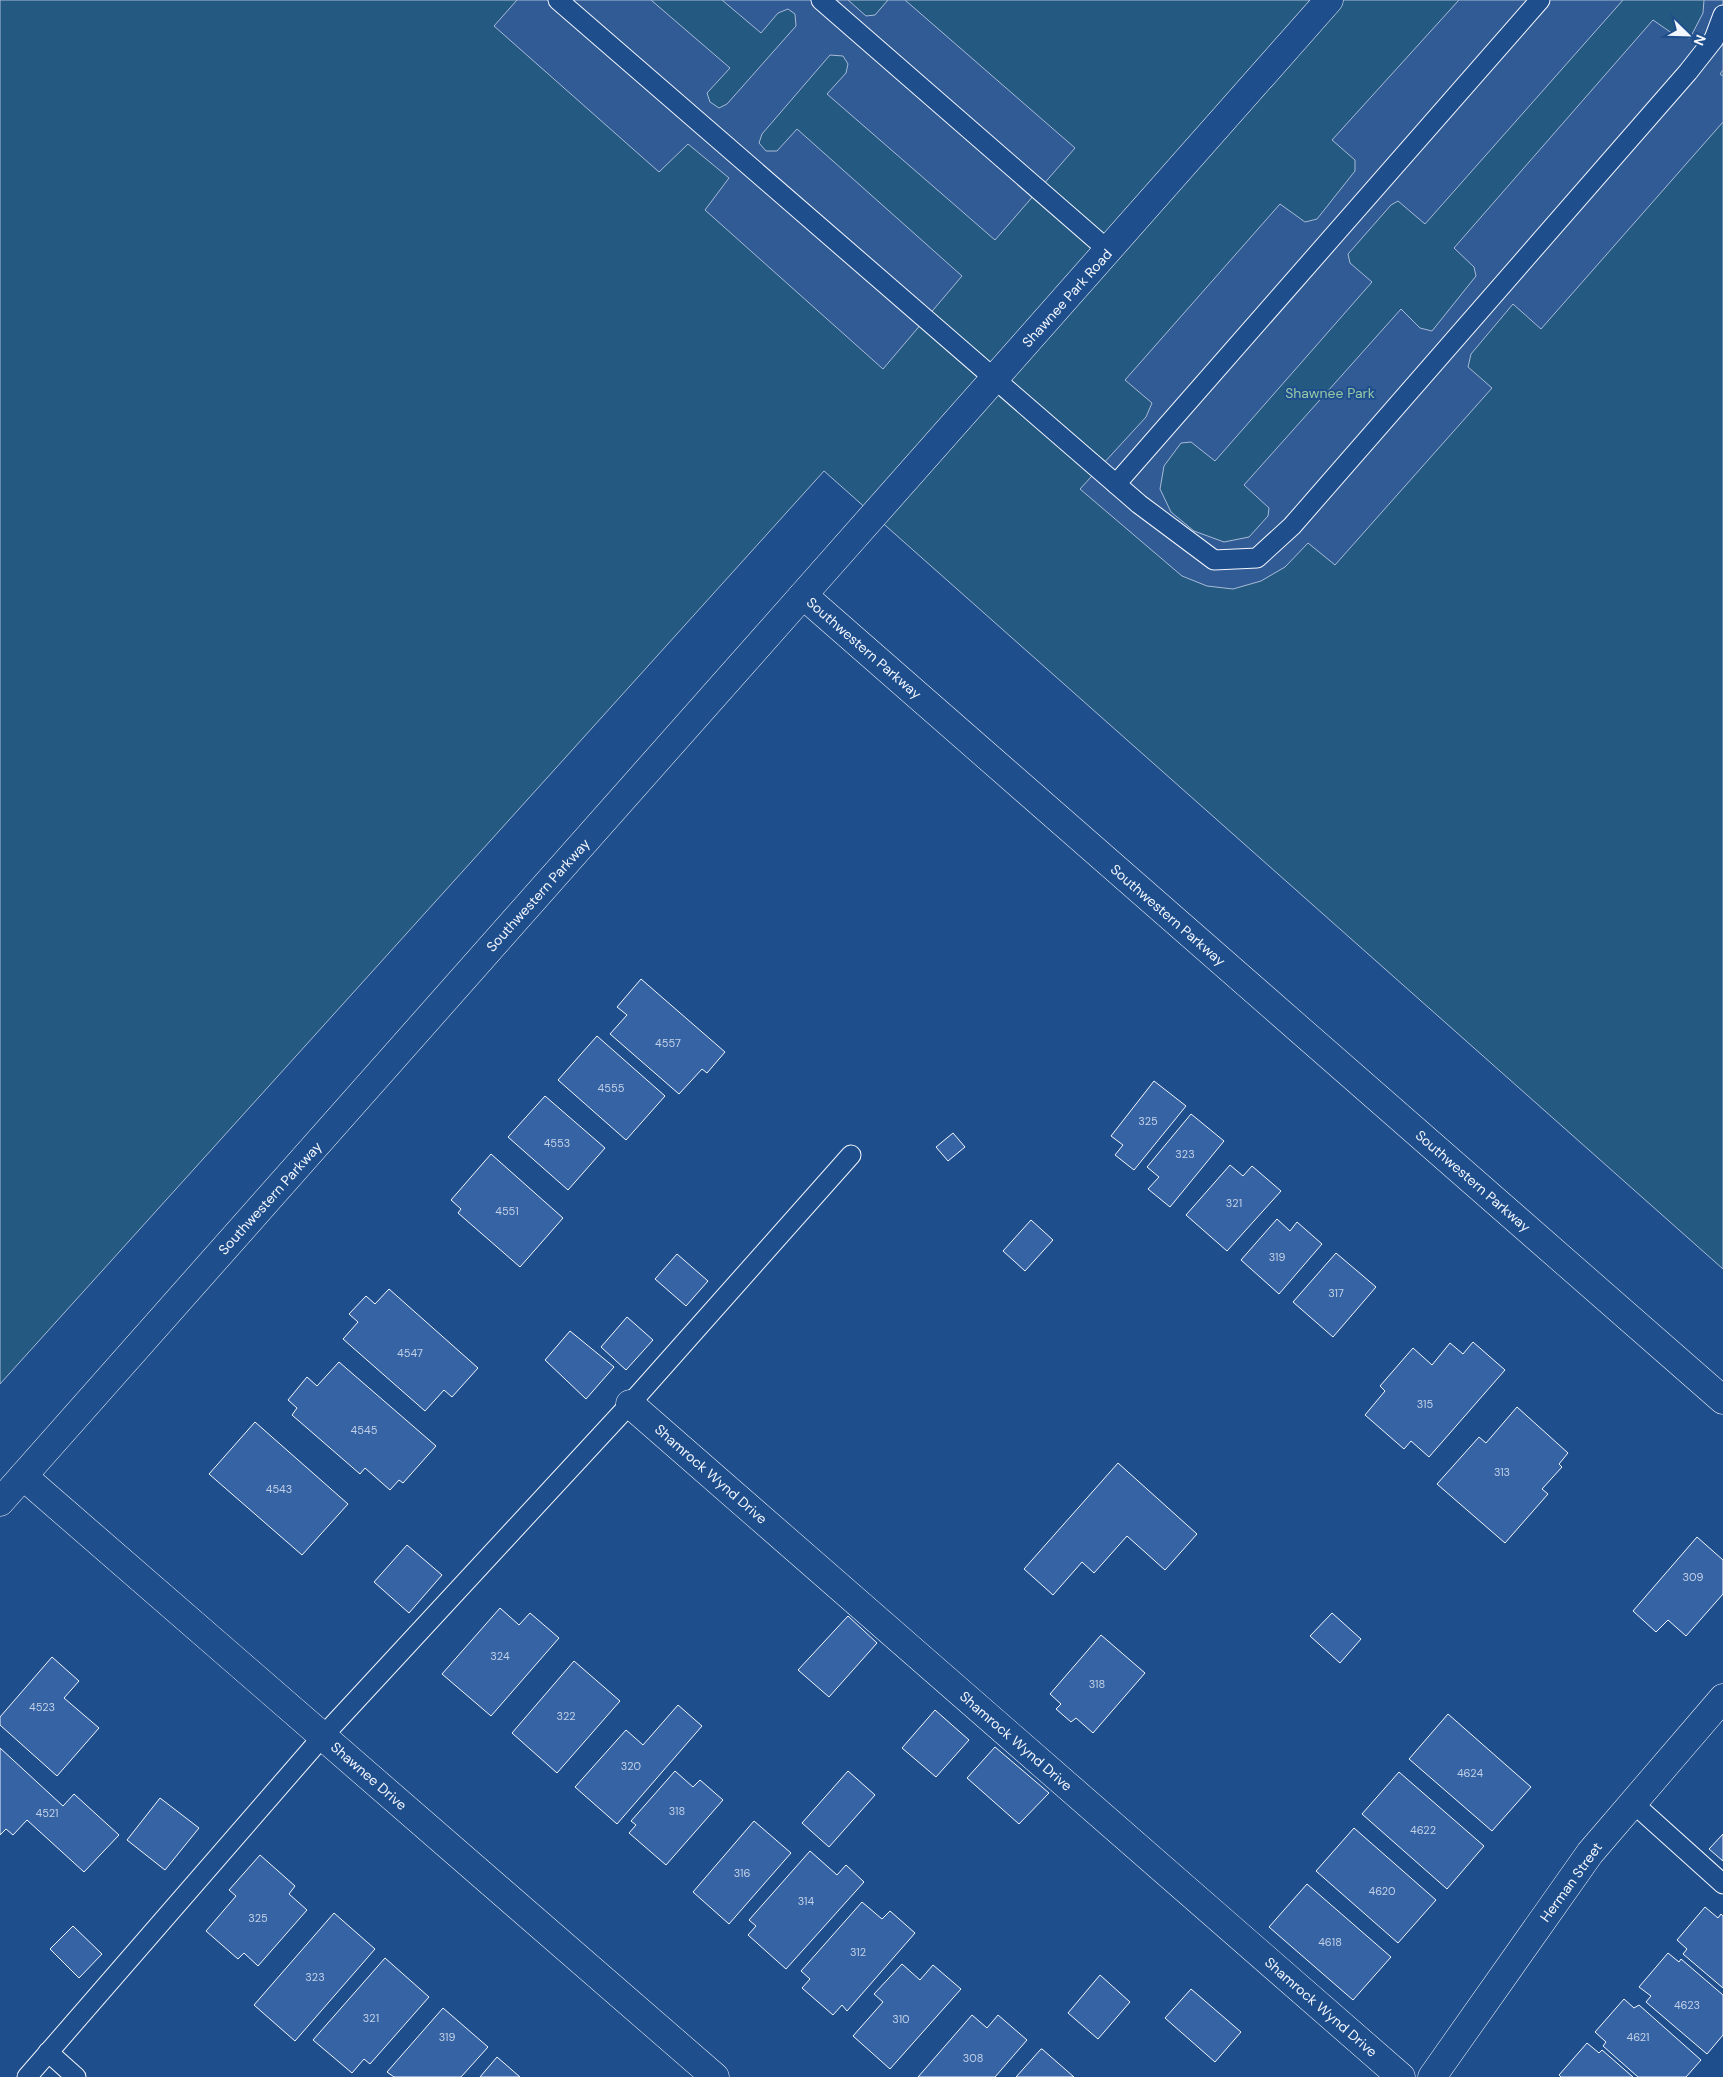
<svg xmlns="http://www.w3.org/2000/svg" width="1723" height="2077" font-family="'DM Sans',sans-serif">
<rect width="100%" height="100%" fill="#1f4e8c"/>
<path fill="#245a82" stroke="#a8bbd7" d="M 0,0 L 1723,0 L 1723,1269 L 824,471 L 0,1384 Z"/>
<g fill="#305b95" stroke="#a8bbd7">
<path d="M 517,0 L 651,0 L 730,68 L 707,93 L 710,102 L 719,108 L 727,104 L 796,26 L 795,14 L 788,9 L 778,13 L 761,33 L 722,0 L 848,0 L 866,16 L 875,15 L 888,0 L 905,0 L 1075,148 L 995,240 L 827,94 L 846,73 L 848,64 L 843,56 L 830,55 L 762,134 L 759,143 L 766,151 L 777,151 L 797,129 L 962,276 L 883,369 L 705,210 L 729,178 L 688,144 L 659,172 L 494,26 Z"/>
<path d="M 1459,0 L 1623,0 L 1425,224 L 1398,201 L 1391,205 L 1348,254 L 1350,263 L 1372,282 L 1215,461 L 1191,442 L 1181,443 L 1164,466 L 1160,489 L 1171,512 L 1194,531 L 1224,542 L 1249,537 L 1268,516 L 1269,508 L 1244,485 L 1401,309 L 1420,328 L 1432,331 L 1476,276 L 1474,267 L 1454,248 L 1653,20 L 1676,36 L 1690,38 L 1703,13 L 1704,0 L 1723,0 L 1723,70 L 1720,74 L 1723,76 L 1723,122 L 1541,329 L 1513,304 L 1471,354 L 1468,367 L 1492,388 L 1335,565 L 1308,543 L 1285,567 L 1261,581 L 1233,589 L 1207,586 L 1182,576 L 1080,489 L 1146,417 L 1152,403 L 1125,380 L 1280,204 L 1305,222 L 1317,219 L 1355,171 L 1355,160 L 1332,140 Z"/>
</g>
<g fill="#3563a3" stroke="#f2f6ff">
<path d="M 641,979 L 725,1052 L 707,1073 L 702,1069 L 679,1094 L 610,1034 L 627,1015 L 617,1007 Z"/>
<path d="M 597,1036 L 665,1096 L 626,1140 L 558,1080 Z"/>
<path d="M 1154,1081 L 1186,1106 L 1134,1170 L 1115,1155 L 1123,1145 L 1111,1136 Z"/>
<path d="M 545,1096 L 605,1148 L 568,1190 L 508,1137 Z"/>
<path d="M 1191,1114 L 1224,1141 L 1170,1207 L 1148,1189 L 1159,1177 L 1147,1167 Z"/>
<path d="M 953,1133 L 965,1147 L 948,1161 L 936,1147 Z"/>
<path d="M 491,1154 L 563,1218 L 520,1267 L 458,1213 L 461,1209 L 451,1200 Z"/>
<path d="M 1230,1165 L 1243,1176 L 1252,1166 L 1281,1191 L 1227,1251 L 1186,1215 Z"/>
<path d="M 1277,1219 L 1290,1231 L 1297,1222 L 1322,1244 L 1279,1294 L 1241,1260 Z"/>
<path d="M 1031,1220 L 1053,1240 L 1025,1271 L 1003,1251 Z"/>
<path d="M 1336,1253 L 1376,1287 L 1333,1337 L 1293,1302 Z"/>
<path d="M 677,1254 L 708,1281 L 686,1306 L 655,1279 Z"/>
<path d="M 389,1289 L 478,1368 L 452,1397 L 444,1390 L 425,1411 L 343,1339 L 358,1322 L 349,1314 L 366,1296 L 375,1304 Z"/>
<path d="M 627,1317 L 653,1340 L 626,1370 L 601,1347 Z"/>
<path d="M 570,1331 L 614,1367 L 586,1399 L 545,1360 Z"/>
<path d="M 1473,1342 L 1505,1370 L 1429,1457 L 1411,1441 L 1404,1449 L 1365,1415 L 1385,1391 L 1380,1386 L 1413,1348 L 1432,1365 L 1450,1343 L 1463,1354 Z"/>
<path d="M 339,1362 L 436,1446 L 403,1483 L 399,1480 L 390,1490 L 365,1468 L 360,1474 L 292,1415 L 297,1408 L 288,1400 L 307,1377 L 317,1386 Z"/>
<path d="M 1517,1407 L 1568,1453 L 1559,1464 L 1562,1467 L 1542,1489 L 1548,1494 L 1505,1543 L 1437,1484 L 1479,1437 L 1486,1443 Z"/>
<path d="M 255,1422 L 348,1504 L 302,1555 L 209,1474 Z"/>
<path d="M 1118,1463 L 1197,1534 L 1165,1570 L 1127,1536 L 1094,1573 L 1082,1562 L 1053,1595 L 1024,1569 Z"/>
<path d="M 1697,1537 L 1723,1560 L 1723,1594 L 1686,1636 L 1668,1620 L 1656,1632 L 1633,1611 Z"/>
<path d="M 407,1545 L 442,1575 L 409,1613 L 374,1582 Z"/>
<path d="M 500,1608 L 519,1625 L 530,1613 L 559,1638 L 491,1716 L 442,1674 Z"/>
<path d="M 1332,1613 L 1361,1639 L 1340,1663 L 1310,1636 Z"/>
<path d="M 848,1616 L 877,1643 L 829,1697 L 798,1670 Z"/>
<path d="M 1101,1635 L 1145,1673 L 1093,1733 L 1076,1718 L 1071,1722 L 1056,1709 L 1061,1704 L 1050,1694 Z"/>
<path d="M 52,1657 L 79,1681 L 64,1698 L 99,1728 L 57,1776 L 0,1725 L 0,1717 Z"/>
<path d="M 574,1661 L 620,1701 L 557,1773 L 512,1733 Z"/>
<path d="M 678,1705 L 702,1726 L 617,1824 L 575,1787 L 626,1730 L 643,1745 Z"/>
<path d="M 935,1710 L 969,1740 L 936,1777 L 902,1748 Z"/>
<path d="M 1448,1714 L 1531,1787 L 1492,1831 L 1409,1759 Z"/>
<path d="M 995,1747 L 1049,1793 L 1019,1824 L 967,1778 Z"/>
<path d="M 0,1748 L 63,1806 L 74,1794 L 119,1835 L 84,1872 L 27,1820 L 13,1835 L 6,1829 L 0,1835 Z"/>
<path d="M 675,1771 L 693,1787 L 700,1780 L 723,1800 L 666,1865 L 629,1833 L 636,1825 L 631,1821 Z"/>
<path d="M 848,1771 L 875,1795 L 829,1847 L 802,1823 Z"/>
<path d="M 1399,1772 L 1484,1846 L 1447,1889 L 1362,1814 Z"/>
<path d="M 160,1798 L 199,1828 L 165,1870 L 127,1840 Z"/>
<path d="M 754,1821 L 791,1853 L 729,1924 L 693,1892 Z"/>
<path d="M 1354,1828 L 1436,1900 L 1398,1943 L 1316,1871 Z"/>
<path d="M 1723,1834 L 1723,1861 L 1709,1849 Z"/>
<path d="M 810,1851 L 837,1875 L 846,1865 L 864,1882 L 786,1969 L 748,1935 L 756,1926 L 749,1920 Z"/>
<path d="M 260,1855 L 295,1886 L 289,1894 L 307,1910 L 258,1966 L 244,1953 L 238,1959 L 206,1931 L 236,1896 L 229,1890 Z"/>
<path d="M 1307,1884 L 1391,1957 L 1353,2000 L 1269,1927 Z"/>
<path d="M 862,1902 L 882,1919 L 890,1911 L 915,1933 L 847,2011 L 842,2005 L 833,2015 L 802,1988 L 810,1979 L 801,1971 Z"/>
<path d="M 1705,1907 L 1718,1918 L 1721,1914 L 1723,1916 L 1723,1988 L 1683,1954 L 1687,1949 L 1677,1940 Z"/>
<path d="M 334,1913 L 375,1949 L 295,2041 L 254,2005 Z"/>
<path d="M 73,1926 L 102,1954 L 79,1978 L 50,1949 Z"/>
<path d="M 1668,1953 L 1679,1962 L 1681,1959 L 1723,1995 L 1723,2035 L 1707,2054 L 1646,2002 L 1651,1996 L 1639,1987 Z"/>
<path d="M 385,1958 L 429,1997 L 370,2064 L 364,2059 L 352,2073 L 313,2040 Z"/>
<path d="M 902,1964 L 920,1980 L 933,1965 L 961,1989 L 890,2069 L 853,2036 L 883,2002 L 874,1994 Z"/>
<path d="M 1100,1975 L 1130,2002 L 1098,2039 L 1068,2013 Z"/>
<path d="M 1191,1989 L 1241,2032 L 1215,2062 L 1165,2018 Z"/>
<path d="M 1624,1999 L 1634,2008 L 1639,2005 L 1701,2060 L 1686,2077 L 1638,2077 L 1603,2046 L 1606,2042 L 1595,2032 Z"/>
<path d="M 443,2008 L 488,2047 L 461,2077 L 394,2077 L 387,2072 Z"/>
<path d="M 972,2015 L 987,2028 L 998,2015 L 1027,2040 L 995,2077 L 918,2077 Z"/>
<path d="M 1587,2043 L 1599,2053 L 1602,2050 L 1633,2077 L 1561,2077 L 1559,2075 Z"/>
<path d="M 1041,2049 L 1042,2049 L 1074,2077 L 1016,2077 Z"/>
<path d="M 497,2057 L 512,2070 L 520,2077 L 480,2077 Z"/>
</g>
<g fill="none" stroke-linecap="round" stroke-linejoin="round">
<defs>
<g id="service">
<path d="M 558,0 L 1139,504 L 1214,560 L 1257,558 L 1292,526 L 1688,72 L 1714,39 L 1723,15"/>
<path d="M 821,0 L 1109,251"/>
<path d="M 1116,484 L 1540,0"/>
<path d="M 1633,1803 L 1723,1884"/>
<path d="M 48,2052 L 76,2077"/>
<path d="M 27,2077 L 323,1736 L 630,1404 L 851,1155"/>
</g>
<g id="minor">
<path d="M 803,595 L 1329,0"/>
<path d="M 630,1404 L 1401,2077"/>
<path d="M 23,1476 L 715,2077"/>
<path d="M 1432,2077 L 1590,1853 L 1723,1698"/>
</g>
<path id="tertiary" d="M 0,1502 L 803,595 L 1723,1400"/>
</defs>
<use href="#service" stroke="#f2f6ff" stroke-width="21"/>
<use href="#minor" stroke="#f2f6ff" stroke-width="29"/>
<use href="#tertiary" stroke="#f2f6ff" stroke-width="29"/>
<use href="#service" stroke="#1f4e8c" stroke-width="19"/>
<use href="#minor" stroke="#1f4e8c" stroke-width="28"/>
<use href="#tertiary" stroke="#1f4e8c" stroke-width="28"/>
</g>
<g text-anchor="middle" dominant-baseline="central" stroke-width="4" stroke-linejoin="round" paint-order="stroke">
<g font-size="11" fill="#c3d1e8">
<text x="668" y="1043">4557</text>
<text x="611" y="1088">4555</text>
<text x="1148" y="1121">325</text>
<text x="557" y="1143">4553</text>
<text x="1185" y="1154">323</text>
<text x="1234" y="1203">321</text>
<text x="507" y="1211">4551</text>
<text x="1277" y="1257">319</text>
<text x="1336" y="1293">317</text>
<text x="410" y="1353">4547</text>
<text x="1425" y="1404">315</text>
<text x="364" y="1430">4545</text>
<text x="1502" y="1472">313</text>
<text x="279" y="1489">4543</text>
<text x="1693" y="1577">309</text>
<text x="500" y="1656">324</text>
<text x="1097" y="1684">318</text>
<text x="42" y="1707">4523</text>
<text x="566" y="1716">322</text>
<text x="631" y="1766">320</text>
<text x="1470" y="1773">4624</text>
<text x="677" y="1811">318</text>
<text x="47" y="1813">4521</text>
<text x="1423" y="1830">4622</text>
<text x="742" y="1873">316</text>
<text x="1382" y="1891">4620</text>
<text x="806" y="1901">314</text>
<text x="258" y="1918">325</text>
<text x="1330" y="1942">4618</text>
<text x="858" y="1952">312</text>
<text x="315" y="1977">323</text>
<text x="1687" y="2005">4623</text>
<text x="371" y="2018">321</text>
<text x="901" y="2019">310</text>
<text x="447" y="2037">319</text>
<text x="1638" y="2037">4621</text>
<text x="973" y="2058">308</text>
</g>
<g font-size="14" fill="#f2f6ff" stroke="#1f4e8c">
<text transform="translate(1067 298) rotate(-48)">Shawnee Park Road</text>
<text transform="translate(864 648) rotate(41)">Southwestern Parkway</text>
<text transform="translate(538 895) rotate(-48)">Southwestern Parkway</text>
<text transform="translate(1168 915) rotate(41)">Southwestern Parkway</text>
<text transform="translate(1473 1181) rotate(41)">Southwestern Parkway</text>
<text transform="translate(270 1198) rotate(-48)">Southwestern Parkway</text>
<text transform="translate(711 1474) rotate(41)">Shamrock Wynd Drive</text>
<text transform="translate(1016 1741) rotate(41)">Shamrock Wynd Drive</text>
<text transform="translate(369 1776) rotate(41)">Shawnee Drive</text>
<text transform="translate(1571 1882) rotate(-54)">Herman Street</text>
<text transform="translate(1321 2007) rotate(41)">Shamrock Wynd Drive</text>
</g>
<g font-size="14" fill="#97c8a6" stroke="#1f4e8c">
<text x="1330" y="393">Shawnee Park</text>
</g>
</g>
<g transform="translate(1688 35) rotate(113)" stroke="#1f4e8c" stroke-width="4" paint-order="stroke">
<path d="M0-4L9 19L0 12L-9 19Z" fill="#f2f6ff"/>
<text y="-8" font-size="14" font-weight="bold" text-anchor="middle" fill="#f2f6ff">N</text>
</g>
</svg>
